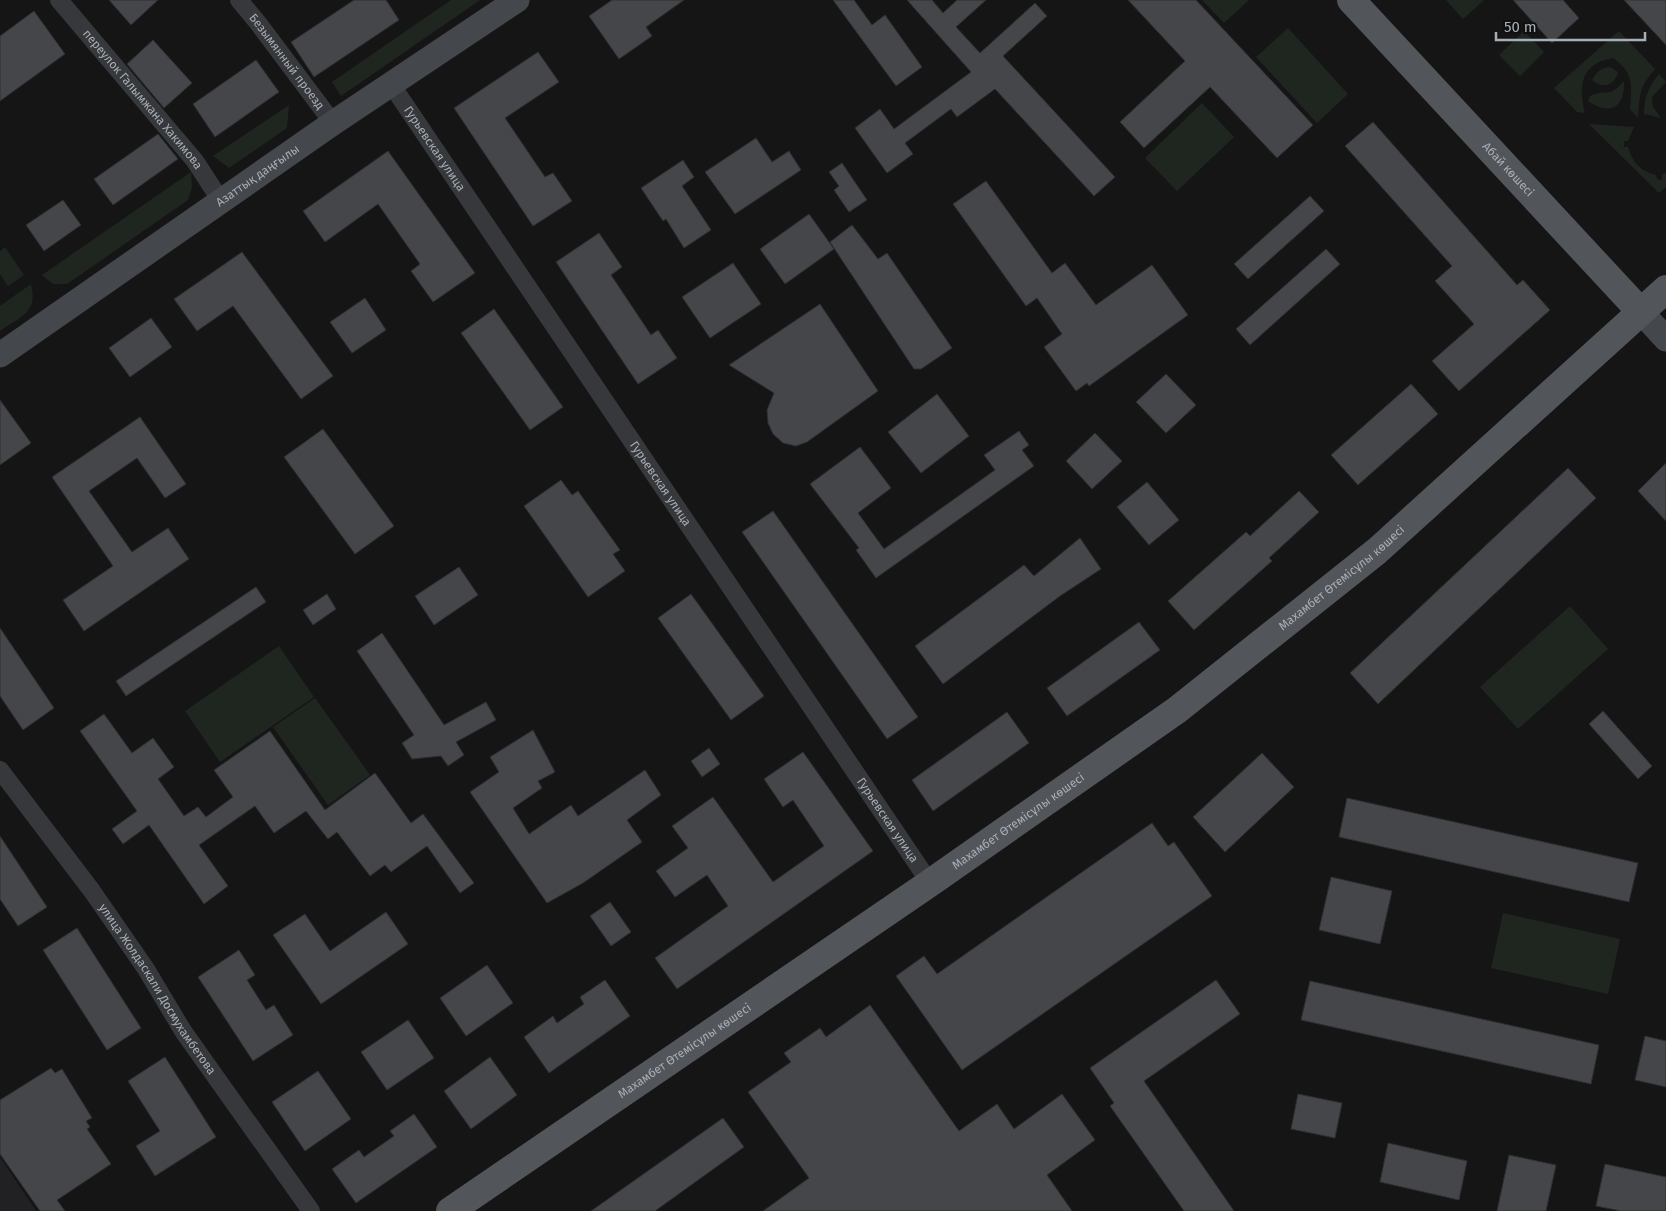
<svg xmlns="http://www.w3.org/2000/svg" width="1666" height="1211" font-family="'Fira Sans',sans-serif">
<rect width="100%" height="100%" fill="#151516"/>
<path fill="#212123" d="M 0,1157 L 36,1211 L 0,1211 Z"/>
<g fill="#1f261f">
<path d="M 451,0 L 480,0 L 341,96 L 332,82 Z"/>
<path d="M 1202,0 L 1249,0 L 1224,23 Z"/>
<path d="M 1446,0 L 1484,0 L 1463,19 Z"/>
<path d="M 1288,28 L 1348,94 L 1317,123 L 1256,57 Z"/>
<path d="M 1524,31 L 1544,52 L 1520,76 L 1499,55 Z"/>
<path d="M 1619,31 L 1655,69 C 1639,88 1640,93 1638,118 L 1630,109 C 1632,86 1634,73 1613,58 C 1581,63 1578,85 1585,113 L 1577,112 L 1554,88 Z"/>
<path d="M 1610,67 L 1618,72 C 1615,85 1602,90 1592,80 C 1597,71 1601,68 1610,67 Z"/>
<path d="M 1659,74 L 1666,82 L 1652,97 L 1653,107 L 1661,118 L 1644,114 C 1645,95 1648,88 1659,74 Z"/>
<path d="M 1624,81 C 1625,108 1610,116 1588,101 L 1590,96 C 1607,88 1609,99 1624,81 Z"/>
<path d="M 1202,103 L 1234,137 L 1177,191 L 1145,158 Z"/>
<path d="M 289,105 L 287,128 L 229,168 L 213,156 Z"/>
<path d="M 1589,124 L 1634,127 L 1628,141 L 1624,141 L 1624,147 L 1628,147 C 1632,162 1641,172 1656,175 L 1657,179 L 1660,180 L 1662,179 L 1662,175 L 1666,172 L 1666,187 L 1659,193 Z"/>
<path d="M 191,172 L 192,187 L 188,200 L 67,284 L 53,284 L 42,275 Z"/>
<path d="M 5,247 L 24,275 L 8,286 L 0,274 L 0,251 Z"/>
<path d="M 31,284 C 38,313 21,316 0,331 L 0,306 Z"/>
<path d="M 1570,606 L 1608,649 L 1518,729 L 1480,687 Z"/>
<path d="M 279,646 L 314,697 L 220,762 L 185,711 Z"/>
<path d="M 315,698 L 370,775 L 328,805 L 273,727 Z"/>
<path d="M 1503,913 L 1620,939 L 1608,994 L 1491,968 Z"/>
</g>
<g fill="#444649" stroke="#2f2f32">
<path d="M 109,0 L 158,0 L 131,25 Z"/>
<path d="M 354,0 L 386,0 L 399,20 L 314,77 L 291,42 Z"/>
<path d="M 612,0 L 684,0 L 646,27 L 652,36 L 619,59 L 589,16 Z"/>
<path d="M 833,0 L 854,0 L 872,25 L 885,15 L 922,67 L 896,86 Z"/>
<path d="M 907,0 L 932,0 L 943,13 L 957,0 L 986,0 L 956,27 L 980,53 L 1035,3 L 1047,16 L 1003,56 L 1115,177 L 1094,196 L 995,89 L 957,117 L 951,109 L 905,143 L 913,154 L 887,173 L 855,128 L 880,109 L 894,129 L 971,72 Z"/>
<path d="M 1128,0 L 1196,0 L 1313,125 L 1277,158 L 1210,87 L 1144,148 L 1120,122 L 1185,61 Z"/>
<path d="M 1513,0 L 1563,0 L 1579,18 L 1552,43 Z"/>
<path d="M 1624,0 L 1666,0 L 1666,45 Z"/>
<path d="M 34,11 L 65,54 L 0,101 L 0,36 Z"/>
<path d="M 153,40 L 192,83 L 164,108 L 127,64 Z"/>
<path d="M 538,52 L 559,82 L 505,118 L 545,177 L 553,173 L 572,201 L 533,226 L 454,108 Z"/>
<path d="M 256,60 L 279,92 L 215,137 L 193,104 Z"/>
<path d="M 1373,122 L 1517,285 L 1523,280 L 1550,310 L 1459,391 L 1432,361 L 1474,324 L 1435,281 L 1452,266 L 1345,146 Z"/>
<path d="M 158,134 L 178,159 L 113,205 L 94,179 Z"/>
<path d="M 756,138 L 772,162 L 789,151 L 801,170 L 735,214 L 705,172 Z"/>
<path d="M 388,151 L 475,273 L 433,302 L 411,271 L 420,264 L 378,204 L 325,242 L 303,211 Z"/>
<path d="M 683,160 L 694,177 L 682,186 L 711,230 L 684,248 L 666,219 L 663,221 L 641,188 Z"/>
<path d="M 842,163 L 867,200 L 849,212 L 834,190 L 839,186 L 829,172 Z"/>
<path d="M 986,181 L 1052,273 L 1065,263 L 1096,305 L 1152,265 L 1188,315 L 1089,386 L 1087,383 L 1076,391 L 1044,347 L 1062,334 L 1037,298 L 1026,306 L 953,204 Z"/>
<path d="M 1310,196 L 1324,211 L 1248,279 L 1234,264 Z"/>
<path d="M 63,200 L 81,225 L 44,251 L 26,225 Z"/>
<path d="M 809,214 L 834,249 L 785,284 L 760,249 Z"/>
<path d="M 852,225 L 878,259 L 887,253 L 952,348 L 921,369 L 914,369 L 830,242 Z"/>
<path d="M 599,233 L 622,267 L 611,275 L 651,335 L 658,330 L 677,358 L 638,384 L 556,262 Z"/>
<path d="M 1326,249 L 1340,264 L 1250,345 L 1236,329 Z"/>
<path d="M 242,252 L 333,376 L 301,399 L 233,306 L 197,331 L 174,299 Z"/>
<path d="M 733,263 L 761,304 L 710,338 L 682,297 Z"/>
<path d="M 365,298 L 386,330 L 352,353 L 330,322 Z"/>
<path d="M 820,304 L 878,391 L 807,442 L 796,446 L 783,443 L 773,434 L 768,423 L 767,410 L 774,393 L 729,365 Z"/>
<path d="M 494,309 L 563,407 L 530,430 L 461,333 Z"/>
<path d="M 151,318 L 172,347 L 130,377 L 109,348 Z"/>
<path d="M 1166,374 L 1196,405 L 1166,433 L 1136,402 Z"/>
<path d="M 1411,384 L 1438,414 L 1358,485 L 1331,455 Z"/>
<path d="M 937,394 L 969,436 L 921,473 L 888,432 Z"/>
<path d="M 0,400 L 31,443 L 0,465 Z"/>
<path d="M 140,417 L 186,484 L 165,498 L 137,458 L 89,491 L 132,552 L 168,528 L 189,559 L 84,631 L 63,600 L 113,566 L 52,477 Z"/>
<path d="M 323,429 L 394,526 L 355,554 L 284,457 Z"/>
<path d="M 1019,431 L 1029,445 L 1022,450 L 1034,466 L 876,578 L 856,550 L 859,548 L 810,484 L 860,447 L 891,488 L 858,513 L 884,549 L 995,470 L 984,455 Z"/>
<path d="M 1095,433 L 1122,461 L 1092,489 L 1066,461 Z"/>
<path d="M 1666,463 L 1666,521 L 1638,491 Z"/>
<path d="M 1568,468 L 1596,498 L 1378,704 L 1350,673 Z"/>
<path d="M 561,480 L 572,495 L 578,491 L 620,550 L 613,554 L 625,571 L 588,597 L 524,506 Z"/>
<path d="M 1147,482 L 1179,520 L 1149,545 L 1117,507 Z"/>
<path d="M 1299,491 L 1319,512 L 1269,558 L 1272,561 L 1194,630 L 1168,601 L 1246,532 L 1250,536 Z"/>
<path d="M 773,511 L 918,717 L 887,739 L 742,532 Z"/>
<path d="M 1080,538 L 1101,569 L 1060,596 L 943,684 L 915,646 L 1024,565 L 1034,576 Z"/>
<path d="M 459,567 L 478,595 L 434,625 L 415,596 Z"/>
<path d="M 256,587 L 266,602 L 126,696 L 116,681 Z"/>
<path d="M 327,594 L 336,609 L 313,625 L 303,610 Z"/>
<path d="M 691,594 L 764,696 L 731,720 L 658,618 Z"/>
<path d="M 1139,622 L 1160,650 L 1067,716 L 1047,688 Z"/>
<path d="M 0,628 L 54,708 L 23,730 L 0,696 Z"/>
<path d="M 382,633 L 444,725 L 486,702 L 496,720 L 456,742 L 464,755 L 448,766 L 441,756 L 412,759 L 402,743 L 414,735 L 357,651 Z"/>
<path d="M 1603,711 L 1652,766 L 1638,779 L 1589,724 Z"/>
<path d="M 1007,712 L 1029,743 L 933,811 L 912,780 Z"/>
<path d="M 104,714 L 132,753 L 153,738 L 174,767 L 158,779 L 184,816 L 198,807 L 206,817 L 233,797 L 214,770 L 270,731 L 325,810 L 375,773 L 411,823 L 423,814 L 474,883 L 460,893 L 427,846 L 391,872 L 385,865 L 370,876 L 337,832 L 328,839 L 306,811 L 274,833 L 255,806 L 199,845 L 228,886 L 204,904 L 149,825 L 123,844 L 112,829 L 137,811 L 80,731 Z"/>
<path d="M 533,730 L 555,772 L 538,781 L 542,788 L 513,808 L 529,834 L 571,805 L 578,816 L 645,770 L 661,795 L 627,820 L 642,842 L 583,883 L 547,903 L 470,792 L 499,772 L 490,757 Z"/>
<path d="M 709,748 L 720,764 L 702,777 L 691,761 Z"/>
<path d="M 803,752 L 873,851 L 677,989 L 655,958 L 728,906 L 707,875 L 675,897 L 656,871 L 688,848 L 672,826 L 713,797 L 773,882 L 824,846 L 793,800 L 783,807 L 764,779 Z"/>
<path d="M 1262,753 L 1294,787 L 1225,852 L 1193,817 Z"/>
<path d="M 1347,798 L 1638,863 L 1629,902 L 1339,837 Z"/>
<path d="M 1152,823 L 1168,846 L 1174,842 L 1212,896 L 962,1070 L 896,976 L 924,956 L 937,974 Z"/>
<path d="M 0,836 L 47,907 L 18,926 L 0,899 Z"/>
<path d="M 1331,877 L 1392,891 L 1380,944 L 1319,930 Z"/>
<path d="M 610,902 L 631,932 L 611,946 L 590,916 Z"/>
<path d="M 386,912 L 408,944 L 321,1004 L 273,935 L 305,914 L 330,951 Z"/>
<path d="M 77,928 L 141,1028 L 107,1050 L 43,950 Z"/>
<path d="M 239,950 L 255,975 L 247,980 L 266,1010 L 274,1005 L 293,1035 L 253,1061 L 198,977 Z"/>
<path d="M 487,965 L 513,1003 L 466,1036 L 440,998 Z"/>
<path d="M 605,980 L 630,1016 L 549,1073 L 524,1037 L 553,1016 L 557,1023 L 584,1004 L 580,997 Z"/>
<path d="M 1216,980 L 1240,1014 L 1144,1081 L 1234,1211 L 1184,1211 L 1110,1106 L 1114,1103 L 1090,1068 Z"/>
<path d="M 1310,981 L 1599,1045 L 1591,1084 L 1301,1020 Z"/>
<path d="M 870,1005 L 959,1131 L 997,1104 L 1014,1129 L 1062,1094 L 1095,1140 L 1047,1175 L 1072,1211 L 763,1211 L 809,1178 L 748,1092 L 791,1062 L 784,1053 L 820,1028 L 826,1037 Z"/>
<path d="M 408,1020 L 434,1058 L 387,1090 L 361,1052 Z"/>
<path d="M 1645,1036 L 1666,1041 L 1666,1087 L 1635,1080 Z"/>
<path d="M 165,1057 L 216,1137 L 155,1176 L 136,1146 L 160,1131 L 128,1081 Z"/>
<path d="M 490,1057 L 517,1095 L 471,1129 L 444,1091 Z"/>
<path d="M 51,1068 L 55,1073 L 62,1069 L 92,1118 L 86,1121 L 90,1127 L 87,1129 L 111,1164 L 57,1200 L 65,1211 L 40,1211 L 0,1154 L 0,1100 Z"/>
<path d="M 318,1071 L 351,1119 L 305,1151 L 272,1102 Z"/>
<path d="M 1298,1094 L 1342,1103 L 1335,1138 L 1291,1129 Z"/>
<path d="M 414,1114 L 437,1147 L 356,1203 L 332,1169 L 359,1150 L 364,1157 L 394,1136 L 390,1131 Z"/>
<path d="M 723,1118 L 744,1147 L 655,1211 L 591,1211 Z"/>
<path d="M 1388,1143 L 1467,1161 L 1459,1200 L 1380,1182 Z"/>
<path d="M 1509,1155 L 1556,1165 L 1546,1211 L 1497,1211 Z"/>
<path d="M 1605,1164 L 1666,1177 L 1666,1211 L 1621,1211 L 1596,1206 Z"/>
</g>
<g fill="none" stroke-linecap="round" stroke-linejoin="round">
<g stroke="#36383b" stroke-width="18">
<path id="s1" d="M 59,0 L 195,161 L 221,201"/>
<path id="s2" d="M 239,0 L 258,23 L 333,123"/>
<path id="s3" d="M 391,84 L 930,883"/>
<path id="s4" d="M 0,770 L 92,891 L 146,969 L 183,1031 L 311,1211"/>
</g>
<g stroke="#44474b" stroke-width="25">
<path d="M 1641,312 L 1666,339"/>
<path id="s5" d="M 0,355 L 333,123 L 517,0"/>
</g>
<g stroke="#52555a" stroke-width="28">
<path id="s6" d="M 1351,0 L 1641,312"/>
<path id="s7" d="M 450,1211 L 930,883 L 1177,710 L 1377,551 L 1666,289"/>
</g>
</g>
<g text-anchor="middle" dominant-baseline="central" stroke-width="4" stroke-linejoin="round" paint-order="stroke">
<g font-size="12" fill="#a7afb6" stroke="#101011">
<text stroke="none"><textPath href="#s2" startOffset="78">Безымянный проезд</textPath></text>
<text stroke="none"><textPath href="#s1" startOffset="130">переулок Галымжана Хакимова</textPath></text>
<text stroke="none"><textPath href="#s3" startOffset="78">Гурьевская улица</textPath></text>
<text stroke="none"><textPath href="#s6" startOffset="231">Абай көшесі</textPath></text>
<text stroke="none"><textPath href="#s5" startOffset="314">Азаттық даңғылы</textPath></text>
<text stroke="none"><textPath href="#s3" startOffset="482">Гурьевская улица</textPath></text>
<text stroke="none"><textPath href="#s7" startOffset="1094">Махамбет Өтемісұлы көшесі</textPath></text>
<text stroke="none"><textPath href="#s3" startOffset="888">Гурьевская улица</textPath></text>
<text stroke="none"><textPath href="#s7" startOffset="689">Махамбет Өтемісұлы көшесі</textPath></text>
<text stroke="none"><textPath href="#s4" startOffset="270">улица Жолдаскали Досмухамбетова</textPath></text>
<text stroke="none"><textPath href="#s7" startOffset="284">Махамбет Өтемісұлы көшесі</textPath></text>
</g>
</g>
<path d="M1496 32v8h149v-8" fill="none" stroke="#a7afb6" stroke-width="2.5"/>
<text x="1504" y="32" font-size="15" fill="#a7afb6" stroke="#101011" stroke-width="4" paint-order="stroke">50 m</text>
</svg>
